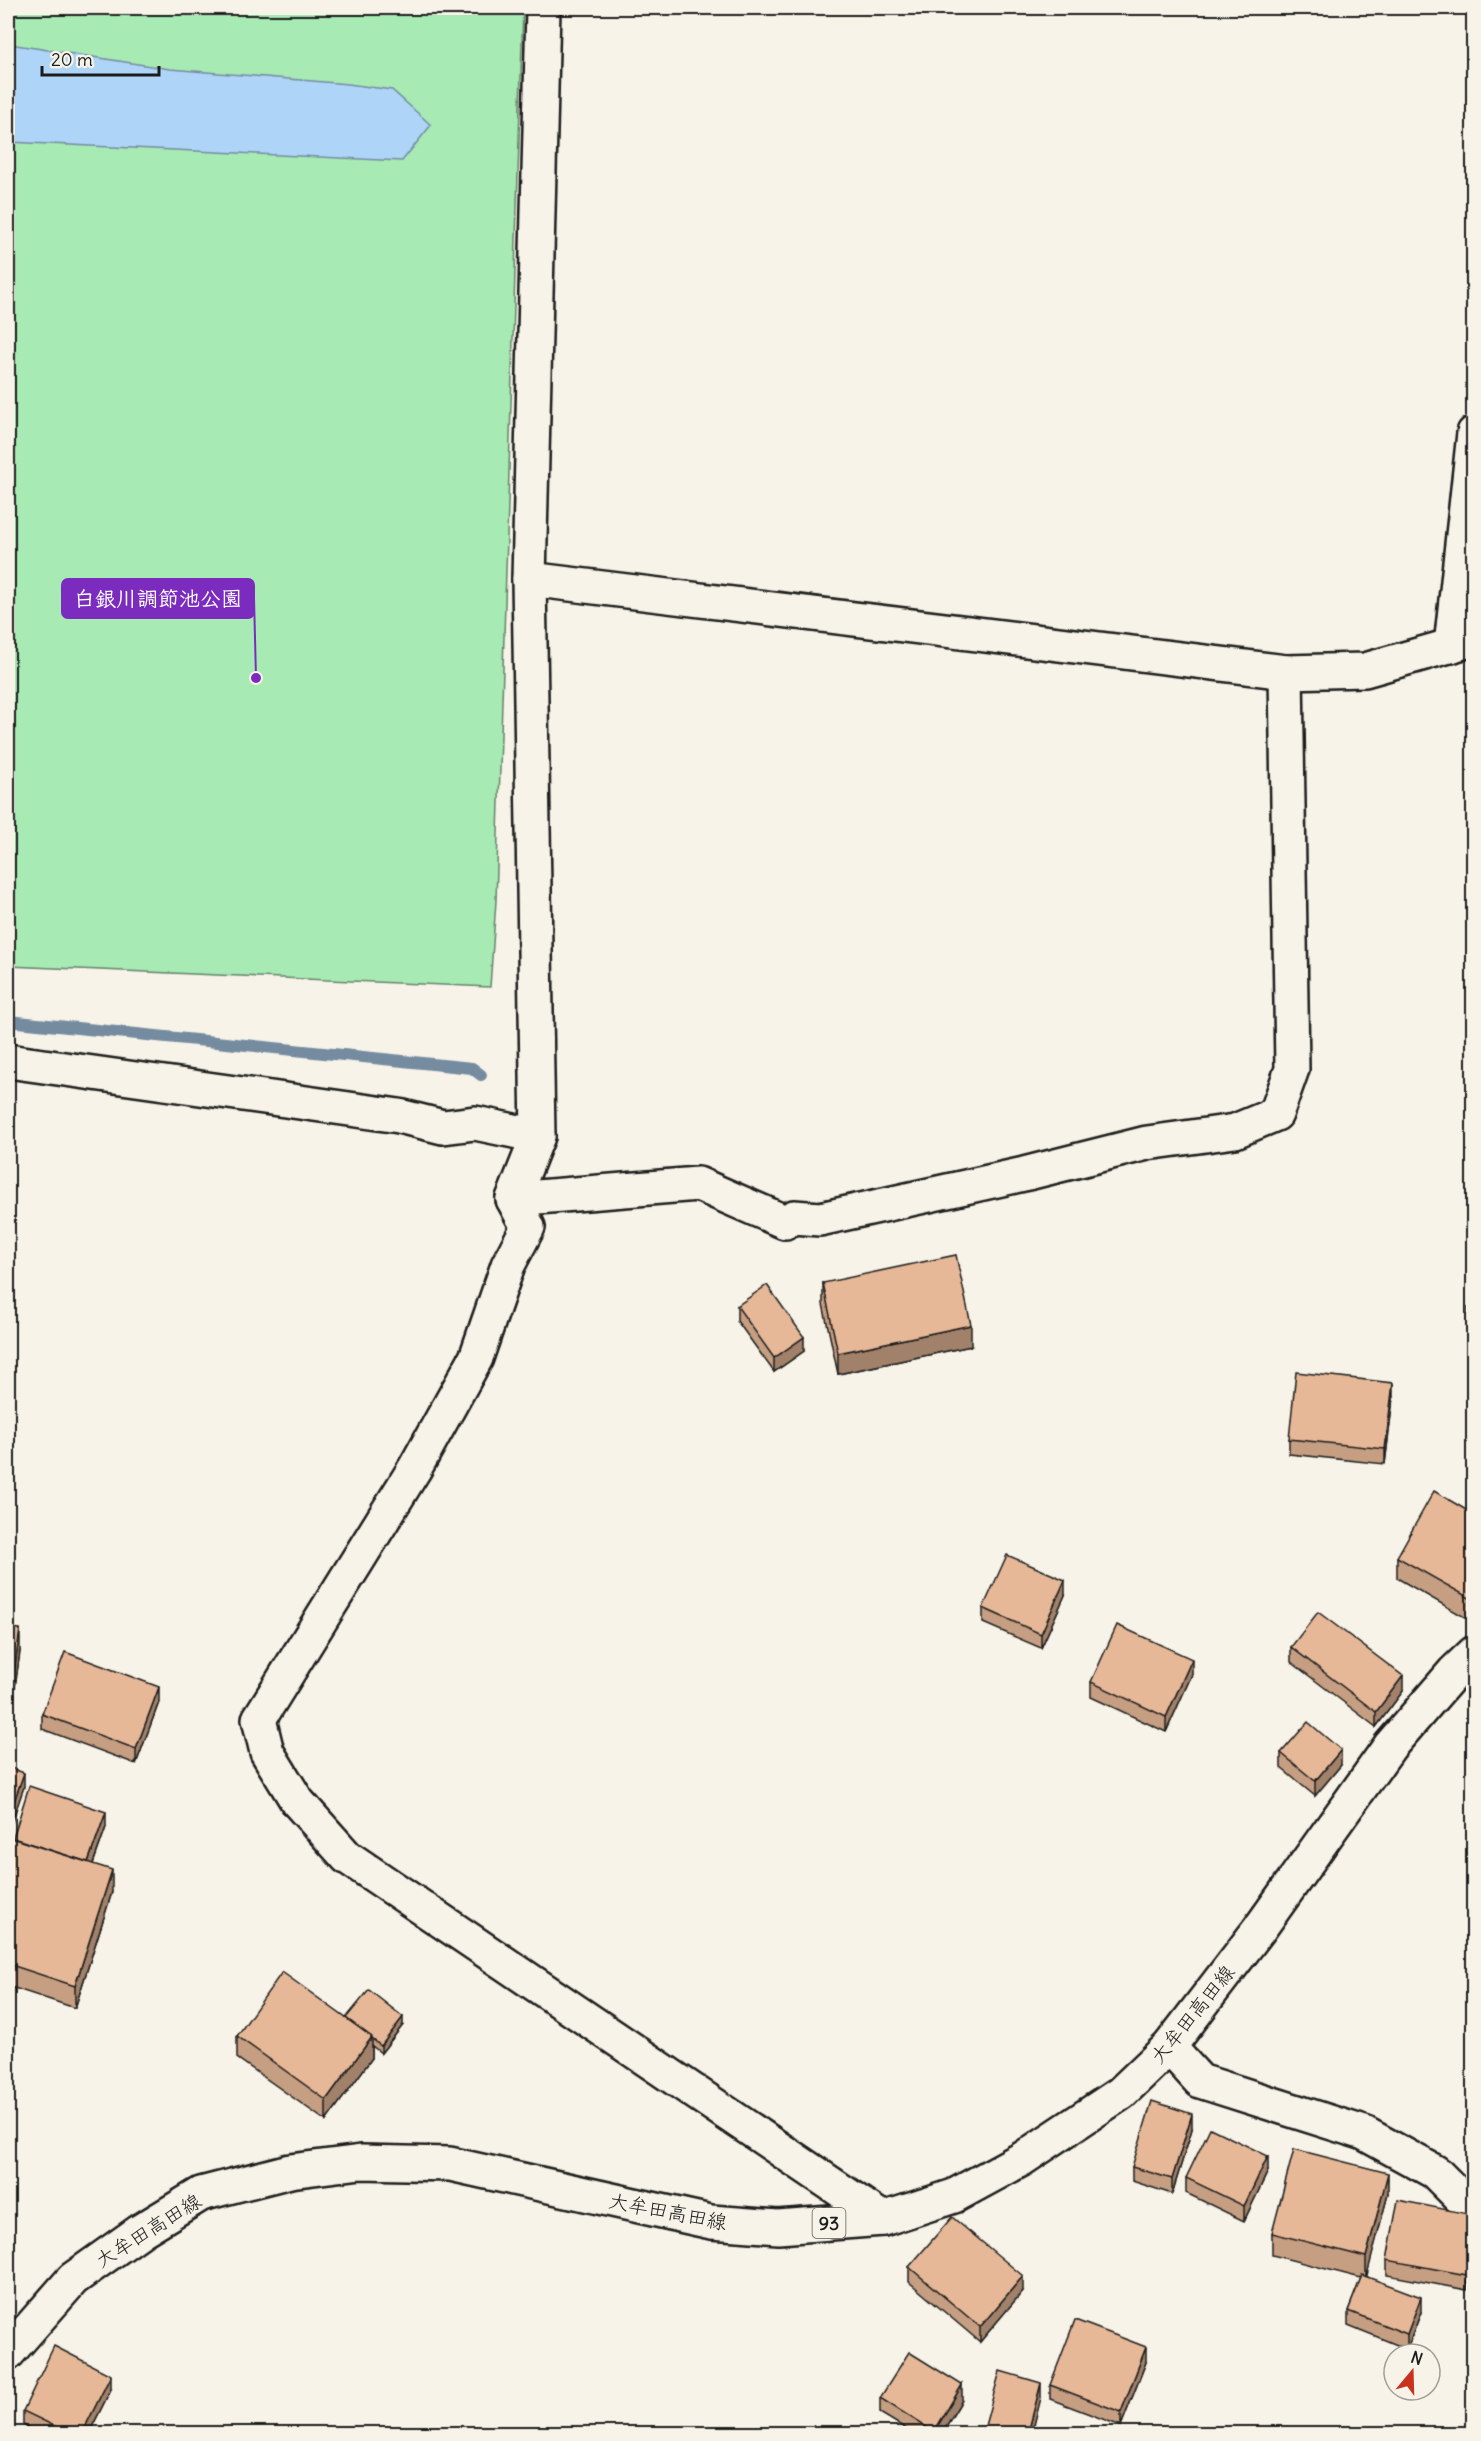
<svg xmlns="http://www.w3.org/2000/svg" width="1481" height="2441" font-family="Delius,'Klee One',sans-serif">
<rect width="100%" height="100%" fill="#f7f3e8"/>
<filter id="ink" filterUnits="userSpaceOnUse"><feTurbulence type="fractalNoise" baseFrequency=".0167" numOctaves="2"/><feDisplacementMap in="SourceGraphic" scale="12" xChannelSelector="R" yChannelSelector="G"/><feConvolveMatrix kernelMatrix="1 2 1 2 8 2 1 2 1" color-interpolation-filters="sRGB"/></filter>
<g filter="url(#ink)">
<path fill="#a7eab4" stroke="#628368" stroke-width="1.5" d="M 8,8 L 523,8 L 496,901 L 490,987 L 8,966 Z"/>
<path fill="#aed5f8" stroke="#748ba0" stroke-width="1.5" d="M 8,41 L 16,45 L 170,69 L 348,84 L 392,90 L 431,125 L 402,161 L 8,142 Z"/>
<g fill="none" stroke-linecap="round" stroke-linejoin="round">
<path stroke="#748ba0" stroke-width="12" d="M 8,1021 L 472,1068 L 481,1075"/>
<defs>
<g id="minor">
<path d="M 543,8 L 529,579 L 538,1136 L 513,1199 L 528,1227 L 508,1265 L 476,1358 L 415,1468 L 259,1719 L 267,1752 L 297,1801 L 347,1857 L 883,2219"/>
<path d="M 529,579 L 1286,672 L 1365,670 L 1474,639"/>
<path d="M 1451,646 L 1474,433"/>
<path d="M 8,1061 L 399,1116 L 443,1127 L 475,1123 L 538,1136"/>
<path d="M 513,1199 L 698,1184 L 785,1222 L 794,1217 L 820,1219 L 1024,1174 L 1147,1143 L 1235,1131 L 1276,1114 L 1292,1069 L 1286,672"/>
<path d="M 1169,2047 L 1200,2081 L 1364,2133 L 1435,2172 L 1474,2211"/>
</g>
<path id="primary" d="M 8,2353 L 73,2279 L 142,2230 L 201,2194 L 290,2171 L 361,2162 L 450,2164 L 711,2222 L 778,2227 L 883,2219 L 954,2196 L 1022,2159 L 1121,2093 L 1169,2047 L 1258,1931 L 1390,1746 L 1454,1672 L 1474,1653"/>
</defs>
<use href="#minor" stroke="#1c1c1c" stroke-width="38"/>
<use href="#primary" stroke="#1c1c1c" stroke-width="38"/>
<use href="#minor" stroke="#f7f3e8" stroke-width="33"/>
<use href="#primary" stroke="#f7f3e8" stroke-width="33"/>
</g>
<g fill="#c69e82" stroke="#1c1c1c" stroke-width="1.5">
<path d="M 823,1283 L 971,1346 L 838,1374 L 823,1304 Z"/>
<path d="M 1473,1303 L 1473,1329 L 1468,1322 L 1468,1308 Z"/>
<path d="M 737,1306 L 804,1351 L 774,1372 L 737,1321 Z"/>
<path d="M 1393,1398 L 1385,1464 L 1289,1454 L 1289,1439 Z"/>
<path d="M 1473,1514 L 1473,1622 L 1397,1578 L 1397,1557 Z"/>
<path d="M 1065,1595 L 1041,1648 L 983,1623 L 983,1608 Z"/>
<path d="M 8,1628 L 20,1651 L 10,1723 L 8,1722 Z"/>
<path d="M 1291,1647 L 1403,1691 L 1376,1727 L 1291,1662 Z"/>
<path d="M 1192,1674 L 1166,1732 L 1091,1697 L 1091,1682 Z"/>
<path d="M 159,1702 L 136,1764 L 42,1729 L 42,1714 Z"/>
<path d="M 1281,1753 L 1341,1765 L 1315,1796 L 1281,1768 Z"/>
<path d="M 106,1827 L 93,1864 L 112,1892 L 75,2008 L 8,1986 L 8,1850 Z"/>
<path d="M 346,2018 L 403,2025 L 381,2053 L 372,2046 L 372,2058 L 326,2121 L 237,2058 L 237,2036 Z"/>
<path d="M 1192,2129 L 1172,2194 L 1132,2181 L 1132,2167 Z"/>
<path d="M 1268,2171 L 1244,2221 L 1186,2193 L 1186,2178 Z"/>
<path d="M 1388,2194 L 1366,2276 L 1421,2312 L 1407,2349 L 1348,2325 L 1348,2311 L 1361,2278 L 1272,2255 L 1272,2233 Z"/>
<path d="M 1473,2215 L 1467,2290 L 1387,2275 L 1387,2260 Z"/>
<path d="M 909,2267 L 1023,2291 L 980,2342 L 909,2282 Z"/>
<path d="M 1146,2362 L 1121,2426 L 1050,2399 L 1050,2385 Z"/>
<path d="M 111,2389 L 89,2433 L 39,2433 L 23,2425 L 23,2411 Z"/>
<path d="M 880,2398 L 962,2400 L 942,2433 L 913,2433 L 880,2413 Z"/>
</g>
<g fill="#a1816a" stroke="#1c1c1c" stroke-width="1.5">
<path d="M 971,1325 L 971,1346 L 838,1374 L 838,1353 Z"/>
<path d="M 804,1337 L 804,1351 L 774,1372 L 774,1358 Z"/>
<path d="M 1393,1383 L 1393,1398 L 1385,1464 L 1385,1449 Z"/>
<path d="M 1065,1580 L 1065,1595 L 1041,1648 L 1041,1634 Z"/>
<path d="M 20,1629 L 20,1651 L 10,1723 L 10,1701 Z"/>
<path d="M 1192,1659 L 1192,1674 L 1166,1732 L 1166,1717 Z"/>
<path d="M 1403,1676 L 1403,1691 L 1376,1727 L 1376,1712 Z"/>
<path d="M 159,1687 L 159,1702 L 136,1764 L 136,1749 Z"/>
<path d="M 1341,1750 L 1341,1765 L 1315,1796 L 1315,1781 Z"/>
<path d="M 24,1773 L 24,1787 L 8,1833 L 8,1818 Z"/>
<path d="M 106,1812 L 106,1827 L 86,1883 L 86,1868 Z"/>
<path d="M 112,1870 L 112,1892 L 75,2008 L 75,1986 Z"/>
<path d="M 403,2017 L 403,2025 L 381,2053 L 381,2046 Z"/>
<path d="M 372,2037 L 372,2058 L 326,2121 L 326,2100 Z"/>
<path d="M 1192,2114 L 1192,2129 L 1172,2194 L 1172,2179 Z"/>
<path d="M 1268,2156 L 1268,2171 L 1244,2221 L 1244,2206 Z"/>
<path d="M 1388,2173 L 1388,2194 L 1366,2279 L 1366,2257 Z"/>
<path d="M 1473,2242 L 1473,2257 L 1467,2290 L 1467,2275 Z"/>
<path d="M 1023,2276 L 1023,2291 L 980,2342 L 980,2327 Z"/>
<path d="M 1421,2297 L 1421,2312 L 1407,2349 L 1407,2334 Z"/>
<path d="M 1146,2347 L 1146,2362 L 1121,2426 L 1121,2412 Z"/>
<path d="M 111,2375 L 111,2389 L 89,2433 L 82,2433 Z"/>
<path d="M 1041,2383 L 1041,2398 L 1032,2433 L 1028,2433 Z"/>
<path d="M 962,2385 L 962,2400 L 942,2433 L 934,2433 L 934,2432 Z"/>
</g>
<g fill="#e6b897" stroke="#1c1c1c" stroke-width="1.5">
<path d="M 956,1255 L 971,1325 L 838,1353 L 823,1283 Z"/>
<path d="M 767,1285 L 804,1337 L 774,1358 L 737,1306 Z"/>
<path d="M 1473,1303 L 1473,1315 L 1468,1308 Z"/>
<path d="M 1296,1372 L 1393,1383 L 1385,1449 L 1289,1439 Z"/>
<path d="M 1434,1491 L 1473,1514 L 1473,1600 L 1397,1557 Z"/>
<path d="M 1007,1555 L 1065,1580 L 1041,1634 L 983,1608 Z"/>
<path d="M 1318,1612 L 1403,1676 L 1376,1712 L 1291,1647 Z"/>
<path d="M 1117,1625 L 1192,1659 L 1166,1717 L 1091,1682 Z"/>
<path d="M 8,1628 L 20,1629 L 10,1701 L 8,1701 Z"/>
<path d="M 65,1652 L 159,1687 L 136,1749 L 42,1714 Z"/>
<path d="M 1308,1722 L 1341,1750 L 1315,1781 L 1281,1753 Z"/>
<path d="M 8,1767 L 24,1773 L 8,1818 Z"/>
<path d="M 29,1786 L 106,1812 L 88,1862 L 13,1838 Z"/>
<path d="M 11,1838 L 112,1870 L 75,1986 L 8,1964 L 8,1850 Z"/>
<path d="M 282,1972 L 372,2037 L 326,2100 L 237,2036 Z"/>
<path d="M 369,1990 L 403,2017 L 381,2046 L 371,2038 L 372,2037 L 346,2018 Z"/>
<path d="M 1152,2101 L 1192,2114 L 1172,2179 L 1132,2167 Z"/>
<path d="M 1210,2128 L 1268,2156 L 1244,2206 L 1186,2178 Z"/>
<path d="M 1294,2149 L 1388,2173 L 1366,2257 L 1272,2233 Z"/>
<path d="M 1398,2200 L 1473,2215 L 1473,2242 L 1467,2275 L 1387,2260 Z"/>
<path d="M 952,2217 L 1023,2276 L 980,2327 L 909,2267 Z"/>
<path d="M 1362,2275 L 1421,2297 L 1407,2334 L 1348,2311 Z"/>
<path d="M 1075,2320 L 1146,2347 L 1121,2412 L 1050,2385 Z"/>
<path d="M 54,2346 L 111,2375 L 82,2433 L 69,2433 L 23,2411 Z"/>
<path d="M 909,2352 L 962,2385 L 934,2432 L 880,2398 Z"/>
<path d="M 1000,2371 L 1041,2383 L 1028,2433 L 983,2433 Z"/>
</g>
</g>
<g text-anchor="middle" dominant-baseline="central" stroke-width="4.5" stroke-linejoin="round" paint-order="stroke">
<rect fill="#f7f3e8" stroke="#5e5c59" stroke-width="1.5" x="812.5" y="2208" width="33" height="30" rx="4.5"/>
<g font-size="18" font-weight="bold" fill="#1c1c1c">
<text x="829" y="2223">93</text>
</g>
<g font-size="20" fill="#1c1c1c" stroke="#f7f3e8">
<text transform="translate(1192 2014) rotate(-51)">大牟田高田線</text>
<text transform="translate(668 2211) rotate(11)">大牟田高田線</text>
<text transform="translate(148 2230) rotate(-32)">大牟田高田線</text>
</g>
</g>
<path fill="none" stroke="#7b2cbf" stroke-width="2" d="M256 678L254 598"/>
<circle fill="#7b2cbf" stroke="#f7f3e8" stroke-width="2" cx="256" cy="678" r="6"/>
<rect fill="#7b2cbf" stroke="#7b2cbf" stroke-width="2" x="62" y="579" width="192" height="39" rx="6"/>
<g font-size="21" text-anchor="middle" font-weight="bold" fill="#fff">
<text x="158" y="606">白銀川調節池公園</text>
</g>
<rect width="1481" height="2441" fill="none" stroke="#f7f3e8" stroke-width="30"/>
<rect x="15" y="15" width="1451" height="2411" fill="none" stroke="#1c1c1c" stroke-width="2" filter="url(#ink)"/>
<g transform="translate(1412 2372) rotate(19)"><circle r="28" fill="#f7f3e8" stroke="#9f9d96" stroke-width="1.5"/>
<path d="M0-4.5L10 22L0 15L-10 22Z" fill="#c8321e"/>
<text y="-9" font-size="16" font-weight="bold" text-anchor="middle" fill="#1c1c1c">N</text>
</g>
<path d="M42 66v9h117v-9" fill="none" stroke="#1c1c1c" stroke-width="3"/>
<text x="51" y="66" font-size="18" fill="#1c1c1c" stroke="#f7f3e8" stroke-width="4.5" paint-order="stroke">20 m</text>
</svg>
